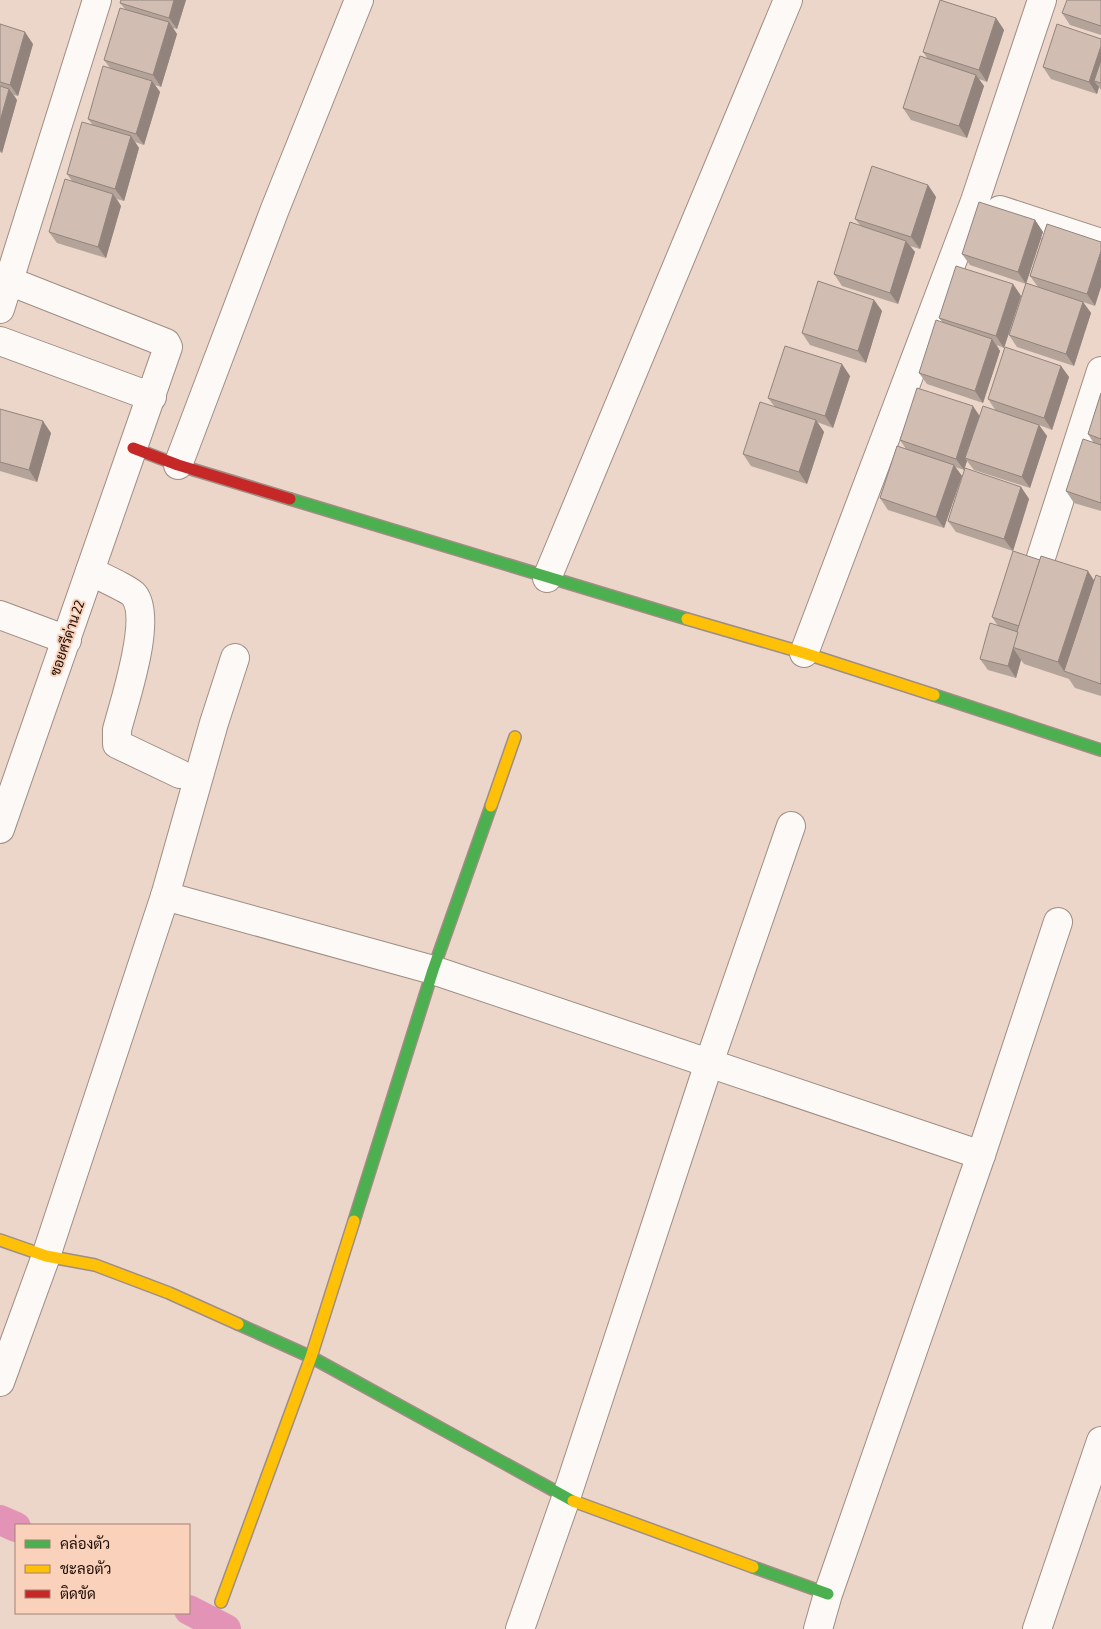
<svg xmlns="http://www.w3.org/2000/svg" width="1101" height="1629" font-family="'Asap Condensed',Sarabun,sans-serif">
<rect width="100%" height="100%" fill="#ecd5c9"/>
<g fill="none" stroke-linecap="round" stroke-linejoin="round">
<g stroke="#e394b6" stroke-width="30">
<path d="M 0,1520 L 16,1527"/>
<path d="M 189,1610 L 226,1629"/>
</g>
<defs>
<g id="street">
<path d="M 1000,210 L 1101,243"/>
<path d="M 0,309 L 97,0"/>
<path d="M 0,341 L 152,397"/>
<path d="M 178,465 L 275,209 L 359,0"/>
<path d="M 90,571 C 99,576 129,589 134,595 C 153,619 124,702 117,730 L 117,744 L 180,774"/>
<path d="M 1036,573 L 1101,371"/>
<path d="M 547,578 L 788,0"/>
<path d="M 0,615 L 67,640"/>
<path d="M 804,653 L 975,201 L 1042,0"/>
<path d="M 0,829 L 168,347 L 166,343 L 9,281"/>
<path d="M 165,896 L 433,970 L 981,1155"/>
<path d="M 0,1382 L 46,1256 L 165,896 L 214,723 L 235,658"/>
<path d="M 520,1629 L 566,1498 L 709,1063 L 791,826"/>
<path d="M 818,1629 L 828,1594 L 981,1155 L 1058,922"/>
<path d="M 1037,1629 L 1101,1441"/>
</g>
<g id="fast">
<path d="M 290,499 L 687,619"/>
<path d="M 934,695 L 1101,750"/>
<path d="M 354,1221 L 433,970 L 491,806"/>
<path d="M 238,1324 L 311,1357 L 573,1501"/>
<path d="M 753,1567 L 828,1594"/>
</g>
<g id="slow">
<path d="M 687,619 L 804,653 L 934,695"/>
<path d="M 491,806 L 515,737"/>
<path d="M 0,1240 L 46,1256 L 95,1265 L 169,1293 L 238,1324"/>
<path d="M 573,1501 L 753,1567"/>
<path d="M 221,1602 L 311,1357 L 354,1221"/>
</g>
<path id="jam" d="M 133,448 L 178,465 L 290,499"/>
</defs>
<use href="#street" stroke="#a08d83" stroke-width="30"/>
<use href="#fast" stroke="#a08d83" stroke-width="14"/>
<use href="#slow" stroke="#a08d83" stroke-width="14"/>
<use href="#jam" stroke="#a08d83" stroke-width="14"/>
<use href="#street" stroke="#fcf9f7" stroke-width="28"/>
<use href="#fast" stroke="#4caf50" stroke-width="11"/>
<use href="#slow" stroke="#ffc107" stroke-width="11"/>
<use href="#jam" stroke="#c62828" stroke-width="11"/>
</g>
<g fill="#b4a399">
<path d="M 186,0 L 177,29 L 173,28 L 177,34 L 161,87 L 155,85 L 160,92 L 144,145 L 135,142 L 139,148 L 124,201 L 117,199 L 121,206 L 106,258 L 57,243 L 49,232 L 72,181 L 67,174 L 92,124 L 88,119 L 110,68 L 104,60 L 125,9 L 120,3 Z"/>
<path d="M 1101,0 L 1101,35 L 1070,25 L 1062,13 Z"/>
<path d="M 996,18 L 1004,30 L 987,82 L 979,79 L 984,86 L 967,138 L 911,120 L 903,108 L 928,59 L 923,52 Z"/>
<path d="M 0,24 L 33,44 L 18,96 L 14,95 L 17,100 L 2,153 L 0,152 Z"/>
<path d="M 1101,39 L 1101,90 L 1099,87 L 1097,94 L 1051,79 L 1043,67 Z"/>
<path d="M 928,185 L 936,197 L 920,249 L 910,246 L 915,252 L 898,304 L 842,286 L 834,274 L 860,225 L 855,219 Z"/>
<path d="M 1035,220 L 1043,232 L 1026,283 L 1038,287 L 1030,276 L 1047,224 L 1095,306 L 1083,302 L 1091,313 L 1074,366 L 1017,347 L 1009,335 L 1026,284 L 970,265 L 962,254 Z"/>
<path d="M 1013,284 L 1021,296 L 1004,348 L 997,345 L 1000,351 L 983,403 L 927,384 L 919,373 L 943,323 L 939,318 Z"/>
<path d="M 874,300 L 882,311 L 866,363 L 810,345 L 802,333 Z"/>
<path d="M 1061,366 L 1069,377 L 1052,430 L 1039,425 L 1047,436 L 1030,488 L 974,470 L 967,461 L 964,470 L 955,467 L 962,476 L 944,528 L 888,510 L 880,498 L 906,449 L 900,440 L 996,411 L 988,399 Z"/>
<path d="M 850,376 L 833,428 L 817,422 L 824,432 L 807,484 L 751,466 L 743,454 L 775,407 L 768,398 Z"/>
<path d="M 1101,393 L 1101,511 L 1074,503 L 1066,491 L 1093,442 L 1088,434 Z"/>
<path d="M 0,409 L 51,433 L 37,482 L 0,471 Z"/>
<path d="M 1021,487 L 1029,499 L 1013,551 L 956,532 L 948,521 Z"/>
<path d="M 1101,577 L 1101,696 L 1075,688 L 1069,679 L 1024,664 L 1021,660 L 1016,678 L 988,670 L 980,659 L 998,626 L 992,617 Z"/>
</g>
<g fill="#92847d">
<path d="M 174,0 L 186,0 L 177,29 L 169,18 Z"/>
<path d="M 996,18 L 1004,30 L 987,82 L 979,70 Z"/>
<path d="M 169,22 L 177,34 L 161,87 L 153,75 Z"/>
<path d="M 25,32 L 33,44 L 18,96 L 10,85 Z"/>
<path d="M 1101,46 L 1101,82 L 1094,81 L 1099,87 L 1097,94 L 1089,82 Z"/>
<path d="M 976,75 L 984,86 L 967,138 L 959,126 Z"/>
<path d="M 152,81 L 160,92 L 144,145 L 136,134 Z"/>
<path d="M 9,89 L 17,100 L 2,153 L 0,150 L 0,121 Z"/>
<path d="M 131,136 L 139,148 L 124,201 L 115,189 Z"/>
<path d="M 928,185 L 936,197 L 920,249 L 911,237 Z"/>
<path d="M 113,194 L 121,206 L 106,258 L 98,247 Z"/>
<path d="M 1035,220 L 1043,232 L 1026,284 L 1018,272 Z"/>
<path d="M 906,241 L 915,252 L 898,304 L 890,293 Z"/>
<path d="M 1101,251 L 1101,287 L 1095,306 L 1087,294 Z"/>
<path d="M 1013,284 L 1021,296 L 1004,348 L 996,336 Z"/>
<path d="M 874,300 L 882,311 L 866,363 L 858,351 Z"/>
<path d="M 1083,302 L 1091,313 L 1074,366 L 1066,354 Z"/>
<path d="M 992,339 L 1000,351 L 983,403 L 975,391 Z"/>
<path d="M 842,364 L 850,376 L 833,428 L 825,416 Z"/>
<path d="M 1061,366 L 1069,377 L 1052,430 L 1044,418 Z"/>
<path d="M 973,406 L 981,418 L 965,458 L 967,461 L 964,470 L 956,459 Z"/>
<path d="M 816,420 L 824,432 L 807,484 L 799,472 Z"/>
<path d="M 43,421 L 51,433 L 37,482 L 29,470 Z"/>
<path d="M 1039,425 L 1047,436 L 1030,488 L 1022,477 Z"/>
<path d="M 954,465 L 962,476 L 944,528 L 936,517 Z"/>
<path d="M 1021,487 L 1029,499 L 1013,551 L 1004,539 Z"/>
<path d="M 1088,571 L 1099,588 L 1064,671 L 1058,662 Z"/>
<path d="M 1013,648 L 1021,660 L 1016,678 L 1008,666 Z"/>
</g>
<g fill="#d1bdb2" stroke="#92847d">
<path d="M 121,0 L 174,0 L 169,18 L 120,3 Z"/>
<path d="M 940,0 L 996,18 L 979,70 L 923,52 Z"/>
<path d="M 1067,0 L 1101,0 L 1101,26 L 1062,13 Z"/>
<path d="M 120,8 L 169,22 L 153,75 L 104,60 Z"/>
<path d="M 0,24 L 25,32 L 10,85 L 0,82 Z"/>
<path d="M 1057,24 L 1101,39 L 1101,46 L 1089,82 L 1043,67 Z"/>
<path d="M 920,56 L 976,75 L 959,126 L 903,108 Z"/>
<path d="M 1101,60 L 1101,83 L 1094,81 Z"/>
<path d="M 103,66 L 152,81 L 136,134 L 88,119 Z"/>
<path d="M 0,86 L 9,89 L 0,121 Z"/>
<path d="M 82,122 L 131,136 L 115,189 L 67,174 Z"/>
<path d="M 872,166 L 928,185 L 911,237 L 855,219 Z"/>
<path d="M 65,179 L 113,194 L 98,247 L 49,232 Z"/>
<path d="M 979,202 L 1035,220 L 1018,272 L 962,254 Z"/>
<path d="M 850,222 L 906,241 L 890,293 L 834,274 Z"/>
<path d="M 1047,224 L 1101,242 L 1101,251 L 1087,294 L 1030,276 Z"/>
<path d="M 956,266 L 1013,284 L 996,336 L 939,318 Z"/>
<path d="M 818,281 L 874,300 L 858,351 L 802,333 Z"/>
<path d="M 1026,283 L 1083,302 L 1066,354 L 1009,335 Z"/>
<path d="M 936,320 L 992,339 L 975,391 L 919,373 Z"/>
<path d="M 785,346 L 842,364 L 825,416 L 768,398 Z"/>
<path d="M 1005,347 L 1061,366 L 1044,418 L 988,399 Z"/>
<path d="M 917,388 L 973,406 L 956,459 L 900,440 Z"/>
<path d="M 1101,393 L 1101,439 L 1088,434 Z"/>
<path d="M 760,402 L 816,420 L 799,472 L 743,454 Z"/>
<path d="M 983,406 L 1039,425 L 1022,477 L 965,458 Z"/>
<path d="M 0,409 L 43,421 L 29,470 L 0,462 Z"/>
<path d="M 1083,439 L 1101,445 L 1101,503 L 1066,491 Z"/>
<path d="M 897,446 L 954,465 L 936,517 L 880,498 Z"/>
<path d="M 965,468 L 1021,487 L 1004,539 L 948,521 Z"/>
<path d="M 1013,551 L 1040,560 L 1019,626 L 992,617 Z"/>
<path d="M 1041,556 L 1088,571 L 1058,662 L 1012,647 Z"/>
<path d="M 1096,575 L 1101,577 L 1101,684 L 1064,671 Z"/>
<path d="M 990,623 L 1018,632 L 1008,666 L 980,659 Z"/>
</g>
<g text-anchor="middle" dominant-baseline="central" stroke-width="4" stroke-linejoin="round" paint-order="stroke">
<g font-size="14" fill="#1f0e05" stroke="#fad1bb">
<text transform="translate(67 638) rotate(-71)">ซอยศรีด่าน 22</text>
</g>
</g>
<rect x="15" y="1524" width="175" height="90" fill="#fad1bb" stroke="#a28372"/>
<rect x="25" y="1540" width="25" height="8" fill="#4caf50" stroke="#a28372"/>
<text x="60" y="1549" font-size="15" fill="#1f0e05">คล่องตัว</text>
<rect x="25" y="1565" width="25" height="8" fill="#ffc107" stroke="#a28372"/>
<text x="60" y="1574" font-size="15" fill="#1f0e05">ชะลอตัว</text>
<rect x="25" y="1590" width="25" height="8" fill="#c62828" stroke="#a28372"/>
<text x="60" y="1599" font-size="15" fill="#1f0e05">ติดขัด</text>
</svg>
